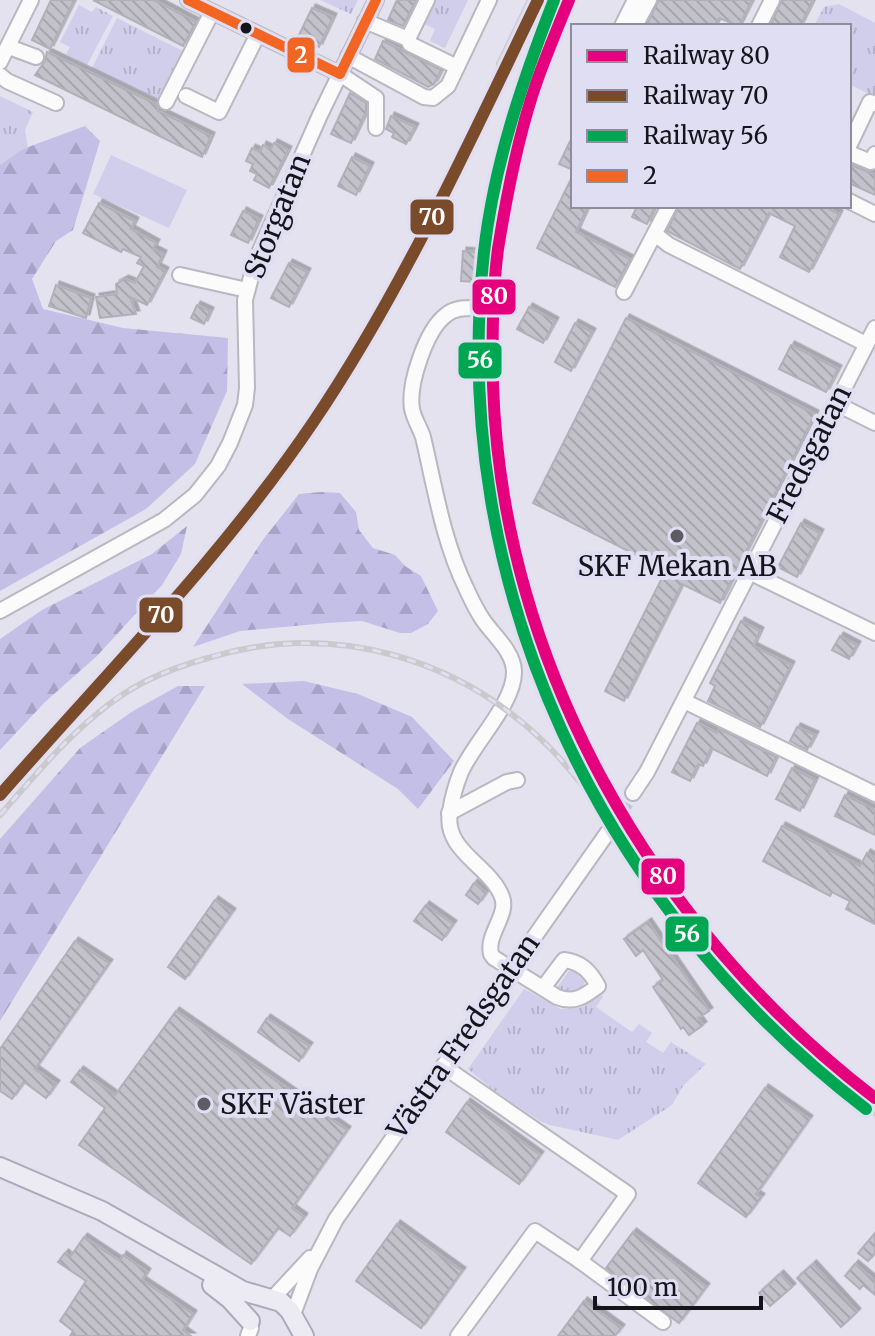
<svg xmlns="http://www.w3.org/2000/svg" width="875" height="1336" font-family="Merriweather,serif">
<defs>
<pattern id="grass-tufts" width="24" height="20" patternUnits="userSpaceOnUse" patternTransform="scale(2)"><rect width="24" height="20" fill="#d1ceec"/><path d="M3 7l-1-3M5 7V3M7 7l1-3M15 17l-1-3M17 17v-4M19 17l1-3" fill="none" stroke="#b3b0ca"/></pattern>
<pattern id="forest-firs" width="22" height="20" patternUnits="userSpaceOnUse" patternTransform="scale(2)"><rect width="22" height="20" fill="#c4bfe7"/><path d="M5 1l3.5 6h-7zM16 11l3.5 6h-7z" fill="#a8a3c6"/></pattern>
<pattern id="building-back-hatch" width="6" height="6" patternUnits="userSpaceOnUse" patternTransform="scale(2)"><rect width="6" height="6" fill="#c3c2cb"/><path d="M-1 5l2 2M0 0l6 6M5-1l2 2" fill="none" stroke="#a7a6ae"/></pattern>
<filter id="shadow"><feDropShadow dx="3.5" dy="-3.5" stdDeviation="0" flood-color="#0004"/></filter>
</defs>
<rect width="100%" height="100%" fill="#e4e2ee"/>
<g fill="url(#grass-tufts)">
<path d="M 320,0 L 358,0 L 351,14 Z"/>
<path d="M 429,0 L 468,0 L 445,48 L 430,41 L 435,29 L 419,22 Z"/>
<path d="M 839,4 L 875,23 L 875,97 L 849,84 L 849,26 L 814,26 L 824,7 Z"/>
<path d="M 79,5 L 92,12 L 96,7 L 113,16 L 87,65 L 66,54 L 70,47 L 60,42 Z"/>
<path d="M 117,18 L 185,52 L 161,100 L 92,68 Z"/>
<path d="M 0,96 L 33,112 L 25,130 L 28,147 L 0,165 Z"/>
<path d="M 573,970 L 585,981 L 581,992 L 575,996 L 554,992 L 569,971 Z"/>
<path d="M 524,989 L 561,1009 L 582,1007 L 602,995 L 603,997 L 596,1007 L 632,1032 L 639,1024 L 652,1033 L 646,1042 L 663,1053 L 671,1042 L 706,1064 L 683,1086 L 672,1105 L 618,1140 L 550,1125 L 540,1121 L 496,1092 L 468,1069 Z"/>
</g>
<g fill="url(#forest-firs)">
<path d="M 85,126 L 100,141 L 73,230 L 56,241 L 32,279 L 43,309 L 123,328 L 228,338 L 227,391 L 195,464 L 146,509 L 0,591 L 0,165 L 23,149 Z"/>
<path d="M 321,492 L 340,493 L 356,512 L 359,530 L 373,548 L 395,555 L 405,566 L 421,576 L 438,611 L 428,624 L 411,633 L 400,633 L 362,621 L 327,623 L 240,631 L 193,647 L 262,541 L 299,494 Z"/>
<path d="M 187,526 L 181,554 L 162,585 L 97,656 L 45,702 L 0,750 L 0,639 L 42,610 L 152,554 Z"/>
<path d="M 304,681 L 358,694 L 412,717 L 454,761 L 418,809 L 398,789 L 288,719 L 242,684 Z"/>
<path d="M 178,686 L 205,686 L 0,1021 L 0,839 L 80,748 L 133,711 Z"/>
</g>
<path fill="#d1ceec" d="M 111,155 L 187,190 L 169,228 L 93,194 Z"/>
<g fill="url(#building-back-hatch)" stroke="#b1b0b9" stroke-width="2" filter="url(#shadow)">
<path d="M 51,0 L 74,0 L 50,49 L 32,40 Z"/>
<path d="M 93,0 L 154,0 L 196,22 L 183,46 Z"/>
<path d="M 397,0 L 416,0 L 403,26 L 388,20 Z"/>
<path d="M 659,0 L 752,0 L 739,26 L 719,18 L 715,26 L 646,26 Z"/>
<path d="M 782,0 L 813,0 L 800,26 L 770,26 Z"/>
<path d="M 312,8 L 333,17 L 319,47 L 298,37 Z"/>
<path d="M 383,41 L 441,70 L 434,84 L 428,87 L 375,59 Z"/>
<path d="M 47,52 L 156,104 L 158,111 L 211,136 L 202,157 L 35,75 L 45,61 Z"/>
<path d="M 350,93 L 366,103 L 366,112 L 351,143 L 331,134 Z"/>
<path d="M 391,116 L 415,127 L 406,144 L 392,137 L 394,133 L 386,129 Z"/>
<path d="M 573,135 L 573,170 L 559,164 Z"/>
<path d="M 274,143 L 288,150 L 269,188 L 254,180 L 257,174 L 250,171 L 253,164 L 246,161 L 252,148 L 260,152 L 263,145 L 271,149 Z"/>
<path d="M 352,157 L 370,166 L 356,195 L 338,186 Z"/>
<path d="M 849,164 L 875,175 L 875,195 L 849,183 Z"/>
<path d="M 573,175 L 573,206 L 588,206 L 576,232 L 630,259 L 615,287 L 537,248 Z"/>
<path d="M 99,203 L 135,221 L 131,229 L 156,243 L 153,249 L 163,254 L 157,267 L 165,271 L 147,305 L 130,297 L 136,314 L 100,318 L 96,297 L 117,294 L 116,284 L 125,279 L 135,283 L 144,266 L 137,263 L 141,257 L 123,249 L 121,252 L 83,233 Z"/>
<path d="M 637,206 L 655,206 L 647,224 L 632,217 Z"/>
<path d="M 679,206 L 823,206 L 839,214 L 809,272 L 780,257 L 795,226 L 769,213 L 740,269 L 667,231 Z"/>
<path d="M 243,211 L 259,219 L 248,243 L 231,235 Z"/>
<path d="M 463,251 L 477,252 L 475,282 L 461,281 Z"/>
<path d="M 289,263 L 307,272 L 289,307 L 271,298 Z"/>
<path d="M 56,285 L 91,298 L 86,318 L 49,306 Z"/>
<path d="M 197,305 L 210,311 L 204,324 L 191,318 Z"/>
<path d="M 529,307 L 555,321 L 543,343 L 517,329 Z"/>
<path d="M 626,318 L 815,414 L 720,603 L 682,584 L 624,701 L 605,691 L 666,570 L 533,503 Z"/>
<path d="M 575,323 L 592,332 L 571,371 L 555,362 Z"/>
<path d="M 791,345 L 838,369 L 826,392 L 779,369 Z"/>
<path d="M 801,523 L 820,533 L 797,577 L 778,567 Z"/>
<path d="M 741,621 L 760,631 L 753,646 L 791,665 L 760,727 L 708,701 L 715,686 L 710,683 Z"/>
<path d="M 840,636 L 857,645 L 849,659 L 832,650 Z"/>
<path d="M 697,723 L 717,733 L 719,729 L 776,757 L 767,776 L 711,748 L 703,766 L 698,764 L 690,781 L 672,772 Z"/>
<path d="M 797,727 L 815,735 L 807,750 L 790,741 Z"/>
<path d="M 792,768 L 815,780 L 800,811 L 776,799 Z"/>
<path d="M 845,795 L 875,810 L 875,835 L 835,816 Z"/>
<path d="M 782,826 L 860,866 L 867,853 L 875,858 L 875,924 L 846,909 L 850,901 L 832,892 L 830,896 L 763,861 Z"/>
<path d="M 474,883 L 486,893 L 478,904 L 466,895 Z"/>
<path d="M 215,900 L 232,912 L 185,979 L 168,967 Z"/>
<path d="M 426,905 L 453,924 L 442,940 L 414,921 Z"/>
<path d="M 648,922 L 709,1011 L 698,1018 L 703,1025 L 689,1035 L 683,1027 L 681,1029 L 653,987 L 663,980 L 643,950 L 636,956 L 624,939 Z"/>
<path d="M 75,941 L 109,963 L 35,1069 L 56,1084 L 46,1098 L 24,1082 L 12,1099 L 0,1091 L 0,1049 Z"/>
<path d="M 176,1011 L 347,1130 L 292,1208 L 304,1217 L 290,1236 L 278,1228 L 251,1264 L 79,1145 L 105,1108 L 71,1082 L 80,1070 L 115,1095 Z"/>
<path d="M 267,1018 L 309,1046 L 299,1061 L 258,1032 Z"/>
<path d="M 765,1088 L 809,1119 L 756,1194 L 761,1197 L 746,1217 L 698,1183 Z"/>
<path d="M 467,1102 L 540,1155 L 519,1184 L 446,1132 Z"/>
<path d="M 397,1224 L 462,1271 L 421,1328 L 356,1281 Z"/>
<path d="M 633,1232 L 706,1287 L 679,1323 L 606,1268 Z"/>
<path d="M 875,1233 L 875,1253 L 868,1261 L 858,1253 Z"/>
<path d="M 84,1237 L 120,1261 L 123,1255 L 147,1272 L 142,1280 L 193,1314 L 183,1330 L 191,1336 L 70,1336 L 73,1331 L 60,1321 L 86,1281 L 58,1262 L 65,1253 L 70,1257 Z"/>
<path d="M 813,1264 L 857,1312 L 841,1327 L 797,1278 Z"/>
<path d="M 855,1264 L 875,1281 L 875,1295 L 863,1285 L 860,1289 L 845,1276 Z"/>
<path d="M 780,1274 L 792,1287 L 770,1306 L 759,1293 Z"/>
<path d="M 584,1301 L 621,1328 L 615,1336 L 558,1336 Z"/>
</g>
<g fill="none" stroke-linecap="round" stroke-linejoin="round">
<path stroke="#c5c3ce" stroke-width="14" stroke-dasharray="14 7" stroke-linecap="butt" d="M 608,832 L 633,793"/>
<defs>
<g id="minor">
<path d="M 188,0 L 340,74 L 376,98 L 376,128"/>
<path d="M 365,21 L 408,39 L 410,44 L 457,67"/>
<path d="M 622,26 L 635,0"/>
<path d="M 635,26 L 649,0"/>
<path d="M 759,26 L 772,0"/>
<path d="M 408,39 L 427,0"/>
<path d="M 9,47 L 36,57"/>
<path d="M 348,56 L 424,97 L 433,98 L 448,86 L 489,0"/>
<path d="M 0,62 L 31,0"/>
<path d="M 0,75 L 7,81 L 56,103"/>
<path d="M 186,96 L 219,112 L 258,34"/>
<path d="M 166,102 L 212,12"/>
<path d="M 849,146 L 870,102 L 875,104"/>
<path d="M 849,153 L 871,162 L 875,154"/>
<path d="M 849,201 L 875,214"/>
<path d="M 656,235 L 669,245 L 866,344"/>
<path d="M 180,275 L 247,290"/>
<path d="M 624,292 L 669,206"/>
<path d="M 474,308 C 464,308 454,308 446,315 C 426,330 408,384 412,409 C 414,419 420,428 423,437 C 435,488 443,541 466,588 C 471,599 476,610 483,620 C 494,636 513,651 514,671 C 515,703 474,742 461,772 C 456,784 452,799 450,812 C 443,851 490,865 502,897 C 509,915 486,934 491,954 L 494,958 L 557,997 C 574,1004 585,996 598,986 C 590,971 581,962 564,960 L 543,988"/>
<path d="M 835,403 L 875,423"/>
<path d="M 749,572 L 875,633"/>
<path d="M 0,611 L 164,520 L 195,495 L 218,466 L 230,443 L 245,405 L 247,388 L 245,300 L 255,262 L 320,115 L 376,0"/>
<path d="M 684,701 L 875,794"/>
<path d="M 633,793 L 647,772 L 875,328"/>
<path d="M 449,813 L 507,782 L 517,780"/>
<path d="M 443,1066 L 628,1194 L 580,1261 L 663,1322"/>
<path d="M 272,1299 L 310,1258"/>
<path d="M 292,1317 L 310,1269 L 336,1219 L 608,832"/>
<path d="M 248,1336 L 251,1328"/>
<path d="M 458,1336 L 535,1231 L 580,1261"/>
</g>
<g id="major">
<path d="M 0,1167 L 102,1211 L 243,1291 L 281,1302 L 290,1311 L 304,1336"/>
<path d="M 212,1285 L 230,1299 L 250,1321"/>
</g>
</defs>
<use href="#minor" stroke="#b9b7c0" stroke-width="18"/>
<use href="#major" stroke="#acaaba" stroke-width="22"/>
<use href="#minor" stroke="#fbfbfc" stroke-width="14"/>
<use href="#major" stroke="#ecebf3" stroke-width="18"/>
<defs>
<g id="rail">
<path d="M 499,64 L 530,0"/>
<path d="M 0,815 C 38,772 76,725 125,693 C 150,677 179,666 208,658 C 332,620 461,657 551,749 C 597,797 631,856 671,908 C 730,985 796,1057 875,1113"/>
</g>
</defs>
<use href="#rail" stroke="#cac9cc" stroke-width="6"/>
<use href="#rail" stroke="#e0def2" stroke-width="3" stroke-dasharray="9" stroke-linecap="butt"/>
<defs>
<path id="bus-1" d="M 188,0 L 340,74 L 376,0"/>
</defs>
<use href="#bus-1" stroke="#e0def2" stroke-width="16"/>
<use href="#bus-1" stroke="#f26522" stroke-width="10"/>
<defs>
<path id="rail-1" d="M 569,0 C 558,27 547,53 537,81 C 518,135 507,193 498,249 C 492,294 492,340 493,385 C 502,666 654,929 875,1098"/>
<path id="rail-2" d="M 0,795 C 107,673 223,556 314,421 C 403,289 469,143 538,0"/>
<path id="rail-3" d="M 554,0 C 522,82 494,164 484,252 C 447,588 601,906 866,1109"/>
</defs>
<use href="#rail-1" stroke="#e0def2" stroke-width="18"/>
<use href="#rail-2" stroke="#e0def2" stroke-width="18"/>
<use href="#rail-3" stroke="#e0def2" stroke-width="18"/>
<use href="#rail-1" stroke="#e5007d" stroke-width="12"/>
<use href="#rail-2" stroke="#7a4b2a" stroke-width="12"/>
<use href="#rail-3" stroke="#00a651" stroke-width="12"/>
</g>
<circle fill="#15141b" stroke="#e0def2" stroke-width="3" cx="246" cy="28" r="7"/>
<g fill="#5d5c65" stroke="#e0def2" stroke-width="3">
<circle cx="677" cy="536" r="8"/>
<circle cx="204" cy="1104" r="8"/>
</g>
<g text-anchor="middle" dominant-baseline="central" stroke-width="8" stroke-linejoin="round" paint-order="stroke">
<g font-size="28" fill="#15141b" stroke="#e0def2">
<text transform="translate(277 216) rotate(-68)">Storgatan</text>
<text transform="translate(809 454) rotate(-63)">Fredsgatan</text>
<text transform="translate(463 1036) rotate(-55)">Västra Fredsgatan</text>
</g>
<g font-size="28" fill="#15141b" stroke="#e0def2">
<text x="677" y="566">SKF Mekan AB</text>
<text x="220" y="1104" text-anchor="start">SKF Väster</text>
</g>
</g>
<g stroke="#e0def2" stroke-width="3">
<rect x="286" y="36" width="30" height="38" rx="8" fill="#f26522"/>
<rect x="409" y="198" width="46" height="38" rx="8" fill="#7a4b2a"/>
<rect x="471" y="278" width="46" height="38" rx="8" fill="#e5007d"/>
<rect x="457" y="341" width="46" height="39" rx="8" fill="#00a651"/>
<rect x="138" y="596" width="46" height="38" rx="8" fill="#7a4b2a"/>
<rect x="640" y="857" width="46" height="39" rx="8" fill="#e5007d"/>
<rect x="664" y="915" width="46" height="38" rx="8" fill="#00a651"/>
</g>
<g font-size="22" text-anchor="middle" font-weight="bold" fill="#fff">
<text x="301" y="63">2</text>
<text x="432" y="225">70</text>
<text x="494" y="304">80</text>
<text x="480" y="368">56</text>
<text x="161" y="623">70</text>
<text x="663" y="884">80</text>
<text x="687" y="942">56</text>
</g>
<rect x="571" y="24" width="280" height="184" fill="#e0def2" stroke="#8f8d9c" stroke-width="2"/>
<rect x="587" y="50" width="40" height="12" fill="#e5007d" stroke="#8f8d9c" stroke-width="2"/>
<text x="643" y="64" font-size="24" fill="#15141b">Railway 80</text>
<rect x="587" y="90" width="40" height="12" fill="#7a4b2a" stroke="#8f8d9c" stroke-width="2"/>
<text x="643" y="104" font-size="24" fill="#15141b">Railway 70</text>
<rect x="587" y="130" width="40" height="12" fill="#00a651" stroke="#8f8d9c" stroke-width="2"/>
<text x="643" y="144" font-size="24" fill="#15141b">Railway 56</text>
<rect x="587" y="170" width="40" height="12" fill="#f26522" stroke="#8f8d9c" stroke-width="2"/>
<text x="643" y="184" font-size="24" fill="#15141b">2</text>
<path d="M595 1296v12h166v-12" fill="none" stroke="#15141b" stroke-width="4"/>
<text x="607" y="1296" font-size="24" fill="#15141b" stroke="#e0def2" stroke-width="6" paint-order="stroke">100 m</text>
</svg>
